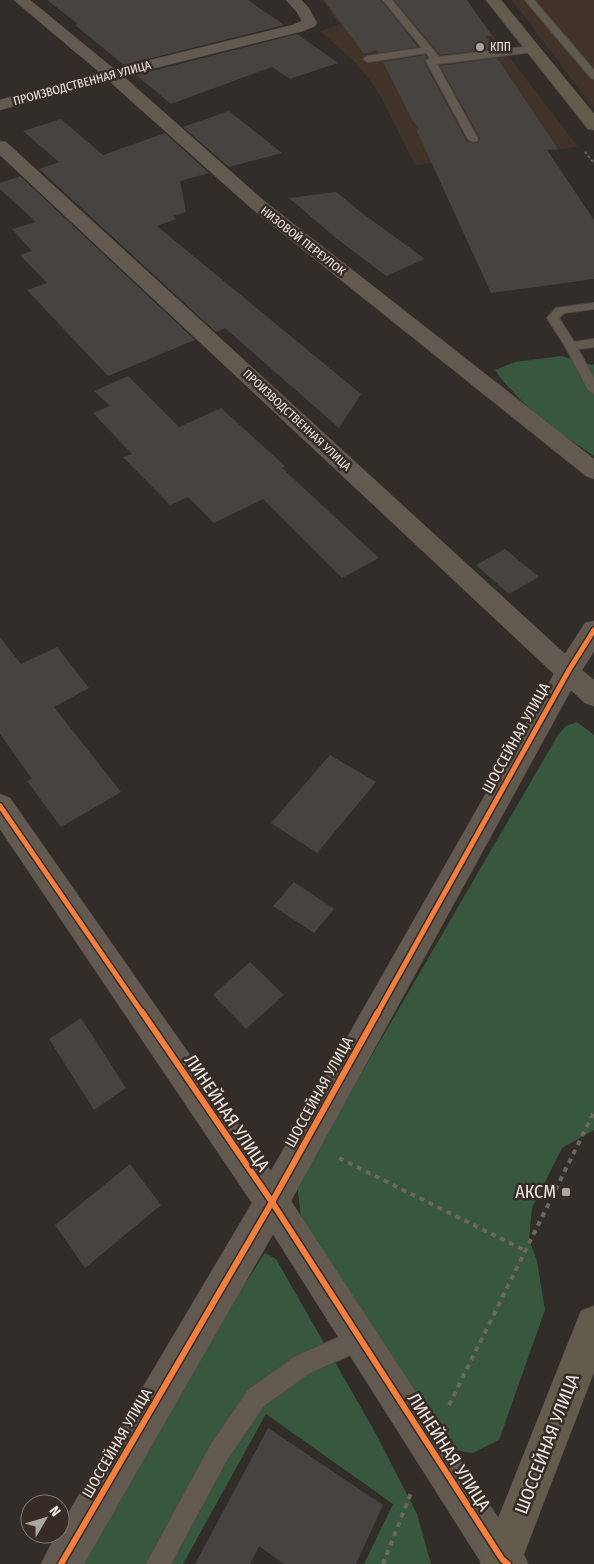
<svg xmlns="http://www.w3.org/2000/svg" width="594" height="1564" font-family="'Fira Sans Condensed',sans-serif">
<rect width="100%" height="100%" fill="#322d29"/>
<g fill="#42332a">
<path d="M 322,0 L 466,0 L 578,147 L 415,165 L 382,99 L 370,80 L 354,61 L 320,31 L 340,25 Z"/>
<path d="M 512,0 L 594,0 L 594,109 Z"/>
</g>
<g fill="#37573e">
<path d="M 562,356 L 592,365 L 594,364 L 594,456 C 558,432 520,406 495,370 L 515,362 Z"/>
<path d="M 577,722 L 594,735 L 594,1130 L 562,1148 L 532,1208 L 529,1239 L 537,1261 L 545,1310 L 499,1440 L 473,1453 L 442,1448 L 301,1217 L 297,1184 L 558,735 L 566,726 Z"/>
<path d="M 265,1253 L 276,1259 L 375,1432 L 417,1514 L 431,1564 L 364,1564 L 393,1504 L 266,1414 L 183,1564 L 77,1564 L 216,1328 Z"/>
</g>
<g fill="#474340">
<path d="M 47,0 L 248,0 L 284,25 L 124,65 L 75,25 L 78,24 Z"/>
<path d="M 324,0 L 381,0 L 418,47 L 379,53 L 377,50 L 364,54 Z"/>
<path d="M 394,0 L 467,0 L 492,36 L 486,36 L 495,48 L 440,55 Z"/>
<path d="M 297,34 L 338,63 L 290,79 L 272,67 L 171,104 L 136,75 Z"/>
<path d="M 425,55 L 427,58 L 424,62 L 466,140 L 473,144 L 479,142 L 480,138 L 440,66 L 497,58 L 558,149 L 547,150 L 594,220 L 594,279 L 491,293 L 417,131 L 419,129 L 413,121 L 383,62 Z"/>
<path d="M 229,111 L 282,153 L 229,167 L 183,127 Z"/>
<path d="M 61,119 L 103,155 L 165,133 L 209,173 L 180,181 L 186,212 L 173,216 L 176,219 L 157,226 L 361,394 L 339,428 L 225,328 L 216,332 L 39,169 L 59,162 L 23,131 Z"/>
<path d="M 20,176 L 195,340 L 108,376 L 27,290 L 47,283 L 20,255 L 32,251 L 12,229 L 36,222 L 0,189 L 0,183 Z"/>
<path d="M 336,192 L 362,213 L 425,259 L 386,276 L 336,238 L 289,198 Z"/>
<path d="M 128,376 L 179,427 L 221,408 L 285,466 L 282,468 L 379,558 L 342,578 L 263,499 L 214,523 L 188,497 L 170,505 L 123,457 L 132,454 L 93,413 L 110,406 L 94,391 Z"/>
<path d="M 505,549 L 539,577 L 509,594 L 476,565 Z"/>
<path d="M 0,637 L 21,664 L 57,647 L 89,688 L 54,707 L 121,792 L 61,827 L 27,781 L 32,779 L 0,734 Z"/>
<path d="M 330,755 L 376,782 L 317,853 L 271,823 Z"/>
<path d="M 294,882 L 334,909 L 314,933 L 273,906 Z"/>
<path d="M 250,962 L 284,995 L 246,1029 L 213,995 Z"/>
<path d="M 81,1018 L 126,1088 L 94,1110 L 49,1039 Z"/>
<path d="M 130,1164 L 161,1205 L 85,1268 L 55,1225 Z"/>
<path d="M 268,1428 L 383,1505 L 356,1564 L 284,1564 L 259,1546 L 250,1564 L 195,1564 Z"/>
</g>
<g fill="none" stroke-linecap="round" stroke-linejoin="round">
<defs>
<g id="service">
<path d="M 383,0 L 392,0 L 439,57 L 532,46 L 537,49 L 532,52 L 437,64 L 478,139 L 477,141 L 473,142 L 468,139 L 426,61 L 430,58 L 426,53 L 368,62 L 363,59 L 368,56 L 422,48 Z"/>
<path d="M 525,0 L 534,0 L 594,70 L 594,79 L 591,78 Z"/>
<path d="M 594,303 L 594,309 L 564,313 L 559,318 L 574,342 L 594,339 L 594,347 L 578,349 L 594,378 L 594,394 L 588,390 L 565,346 L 547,318 L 556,308 Z"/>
<path d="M 360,1328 L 368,1331 L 371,1339 L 368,1347 L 310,1373 L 264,1406 L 227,1460 L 171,1564 L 146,1564 L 211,1444 L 248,1390 L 294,1357 Z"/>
</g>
<g id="minor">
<path d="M 14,0 L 30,0 L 114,69 L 293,25 L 302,21 L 297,12 L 286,0 L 301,0 L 308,7 L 317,23 L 315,26 L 303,31 L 123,76 L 263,200 L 594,459 L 594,479 L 586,476 L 251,208 L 108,80 L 0,110 L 0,100 L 99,72 Z"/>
<path d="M 0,141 L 6,142 L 565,654 L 585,623 L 594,621 L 594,651 L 582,670 L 594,680 L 594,706 L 585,703 L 571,690 L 291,1201 L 516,1545 L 522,1550 L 528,1564 L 482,1564 L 273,1234 L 84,1564 L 41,1564 L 56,1534 L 60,1534 L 60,1527 L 252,1203 L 0,829 L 0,794 L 10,798 L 271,1171 L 554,674 L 0,155 Z"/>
</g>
<g id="secondary">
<path d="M 486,0 L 501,0 L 594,114 L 594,130 L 588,129 Z"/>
<path d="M 594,1306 L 594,1372 L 520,1564 L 480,1564 L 581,1311 Z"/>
</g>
</defs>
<use href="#service" stroke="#4f4b48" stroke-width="2"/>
<use href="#minor" stroke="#4f4b48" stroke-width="1"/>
<use href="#secondary" stroke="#4f4b48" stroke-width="1"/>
<path stroke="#6c665e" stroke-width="2" stroke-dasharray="2.5 2.5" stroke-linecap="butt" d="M 585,152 L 594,163"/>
<g stroke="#6c665e" stroke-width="4" stroke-dasharray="5 5" stroke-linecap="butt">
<path d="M 339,1158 L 526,1251"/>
<path d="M 449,1405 L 594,1112"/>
<path d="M 383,1564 L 411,1493"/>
</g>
<use href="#service" fill="#625a50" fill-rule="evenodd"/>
<use href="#minor" fill="#625a50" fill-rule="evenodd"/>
<use href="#secondary" fill="#635b4c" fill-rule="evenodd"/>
<defs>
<g id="cycleway-far1">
<path d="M 0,806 L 143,1014"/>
<path d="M 377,1014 L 569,670 L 594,630"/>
</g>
<g id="cycleway">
<path d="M 142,1012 L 272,1202 L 502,1559 L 508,1564"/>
<path d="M 61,1564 L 272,1202 L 378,1012"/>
</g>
</defs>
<use href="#cycleway-far1" stroke="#362c25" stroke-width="8"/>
<use href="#cycleway" stroke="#362c25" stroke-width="9"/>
<use href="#cycleway-far1" stroke="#f27e40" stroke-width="5"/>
<use href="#cycleway" stroke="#f27e40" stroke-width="6"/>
</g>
<g fill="#aca6a2" stroke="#362c25" stroke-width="2">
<circle cx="480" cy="47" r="5"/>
<rect x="561" y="1187" width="10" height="10" rx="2.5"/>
</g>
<g text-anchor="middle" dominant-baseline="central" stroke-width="5" stroke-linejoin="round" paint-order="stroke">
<g font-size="12" fill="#eee7e3" stroke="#362c25" text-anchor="start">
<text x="490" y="47">КПП</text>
</g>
<g font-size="12" fill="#eee7e3" stroke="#362c25">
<text transform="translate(82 83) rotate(-15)">ПРОИЗВОДСТВЕННАЯ УЛИЦА</text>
<text transform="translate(303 241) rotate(38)">НИЗОВОЙ ПЕРЕУЛОК</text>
<text transform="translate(297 420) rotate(43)">ПРОИЗВОДСТВЕННАЯ УЛИЦА</text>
</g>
<g font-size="15" fill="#eee7e3" stroke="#362c25">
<text transform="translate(516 738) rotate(-61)">ШОССЕЙНАЯ УЛИЦА</text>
<text transform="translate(319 1092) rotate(-61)">ШОССЕЙНАЯ УЛИЦА</text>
<text transform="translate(117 1443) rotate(-60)">ШОССЕЙНАЯ УЛИЦА</text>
</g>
<g font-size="18" fill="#eee7e3" stroke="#362c25">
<text transform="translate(227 1113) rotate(56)">ЛИНЕЙНАЯ УЛИЦА</text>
<text transform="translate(547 1444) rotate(-69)">ШОССЕЙНАЯ УЛИЦА</text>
<text transform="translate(449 1452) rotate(57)">ЛИНЕЙНАЯ УЛИЦА</text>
</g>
<g font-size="18" fill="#eee7e3" stroke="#362c25" text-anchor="end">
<text x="556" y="1192">АКСМ</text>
</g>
</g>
<g transform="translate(45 1519) rotate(52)"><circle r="24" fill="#362c25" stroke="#807771"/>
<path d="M0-4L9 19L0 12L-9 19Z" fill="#aca6a2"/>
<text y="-8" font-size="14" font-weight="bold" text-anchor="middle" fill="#eee7e3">N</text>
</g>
</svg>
